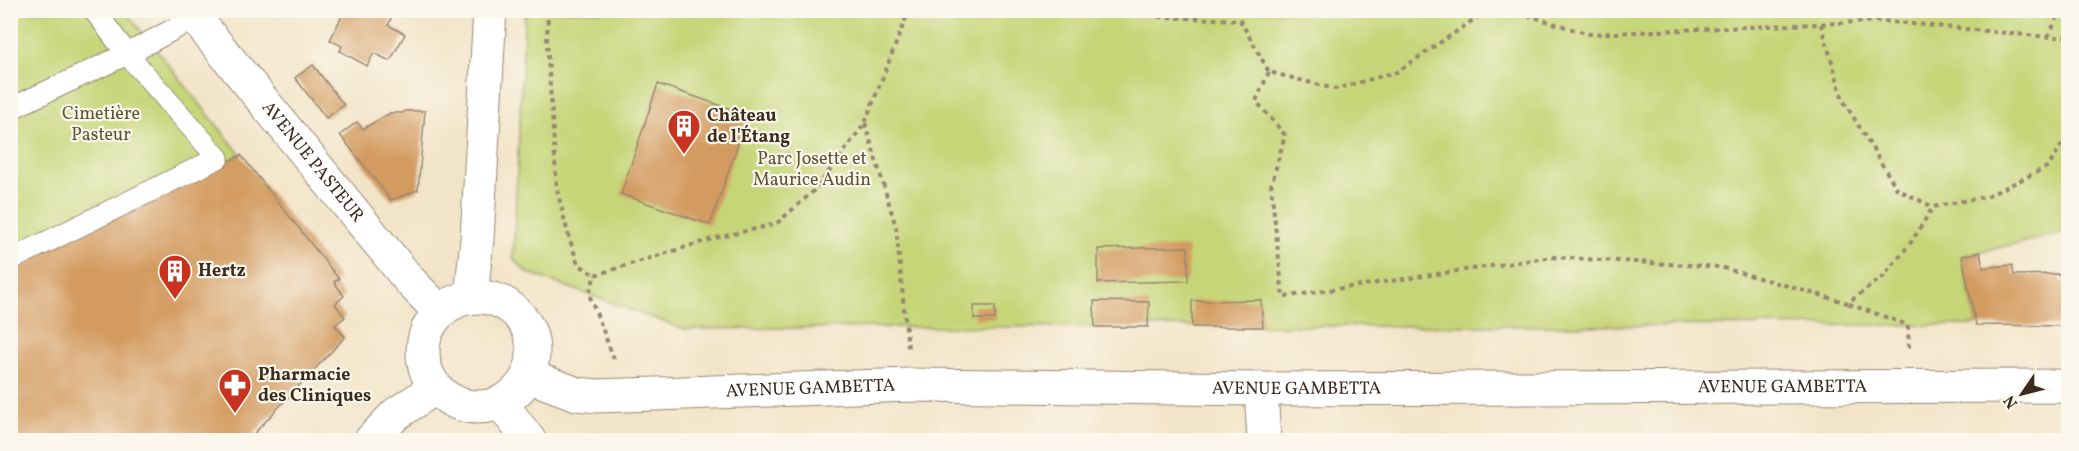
<svg xmlns="http://www.w3.org/2000/svg" width="2079" height="451" font-family="Vollkorn,serif">
<rect width="100%" height="100%" fill="#fbf7ec"/>
<filter id="ink" filterUnits="userSpaceOnUse"><feTurbulence type="fractalNoise" baseFrequency=".0167" numOctaves="2"/><feDisplacementMap in="SourceGraphic" scale="12" xChannelSelector="R" yChannelSelector="G"/><feConvolveMatrix kernelMatrix="1 2 1 2 8 2 1 2 1" color-interpolation-filters="sRGB"/></filter>
<filter id="wash" filterUnits="userSpaceOnUse"><feTurbulence type="fractalNoise" baseFrequency=".008" numOctaves="4" result="noise"/><feDisplacementMap in="SourceGraphic" scale="24" xChannelSelector="R" yChannelSelector="G"/><feGaussianBlur stdDeviation="1.35" result="paint"/><feColorMatrix in="noise" values="0 0 0 0 0 0 0 0 0 0 0 0 0 0 0 0 0 1.4 0 .05"/><feComposite in="paint" operator="in"/></filter>
<g filter="url(#wash)">
<rect width="100%" height="100%" fill="#f2e4c8"/>
<g fill="#c5d577" stroke="#80804a" stroke-width="1.5">
<path d="M 11,11 L 125,11 L 241,155 L 11,268 Z"/>
<path d="M 525,11 L 2068,11 L 2068,232 L 1962,256 L 1976,325 L 907,327 L 684,329 L 526,272 L 513,258 Z"/>
</g>
<g id="blocks">
<g fill="#d39b61">
<path d="M 345,10 L 395,10 L 388,25 L 405,34 L 390,61 L 374,53 L 367,66 L 340,51 L 342,46 L 330,40 Z"/>
<path d="M 313,65 L 344,105 L 326,118 L 295,78 Z"/>
<path d="M 658,84 L 748,115 L 710,225 L 621,194 Z"/>
<path d="M 404,111 L 425,111 L 418,190 L 391,200 L 340,135 L 357,122 L 363,129 L 390,113 L 403,113 Z"/>
<path d="M 241,155 L 339,279 L 334,282 L 344,296 L 335,304 L 345,317 L 335,325 L 345,337 L 248,440 L 10,440 L 10,268 Z"/>
<path d="M 1188,247 L 1188,281 L 1098,283 L 1098,249 Z"/>
<path d="M 1980,252 L 1983,268 L 2012,265 L 2014,275 L 2060,274 L 2061,281 L 2068,282 L 2068,326 L 1976,325 L 1962,256 Z"/>
<path d="M 1261,300 L 1263,327 L 1192,327 L 1192,301 Z"/>
<path d="M 1094,301 L 1149,302 L 1148,327 L 1095,327 Z"/>
<rect x="974" y="306" width="21" height="13"/>
</g>
</g>
</g>
<g filter="url(#ink)">
<use href="#blocks" fill-opacity="0" stroke="#968773" stroke-width="1.5"/>
<g fill="none" stroke-linecap="round" stroke-linejoin="round">
<defs>
<g id="lane">
<path d="M 10,109 L 127,54 L 195,18"/>
<path d="M 10,260 L 218,158 L 127,54 L 94,10"/>
</g>
<path id="street" d="M 1261,389 L 1264,440"/>
<g id="secondary">
<path id="s1" d="M 189,10 L 410,281 L 439,311"/>
<circle cx="478" cy="352" r="55"/>
<path d="M 471,297 L 477,239 L 490,10"/>
<path id="s2" d="M 528,376 L 577,394 L 597,396 L 911,385 L 1261,389 L 2068,386"/>
<path d="M 501,403 L 529,440"/>
<path d="M 371,440 L 396,414 L 435,388"/>
</g>
</defs>
<use href="#lane" stroke="#968773" stroke-width="23"/>
<use href="#street" stroke="#968773" stroke-width="35"/>
<use href="#secondary" stroke="#968773" stroke-width="35"/>
<g stroke="#968773" stroke-width="4" stroke-dasharray="4.5 4.5" stroke-linecap="butt">
<path d="M 548,10 L 547,42 L 557,189 L 568,234 L 578,264 L 595,275"/>
<path d="M 1153,10 L 1159,17 L 1240,20 L 1269,72 L 1335,89 L 1397,72 L 1488,10"/>
<path d="M 1510,10 L 1589,34 L 1883,21 L 2048,37 L 2068,37"/>
<path d="M 1821,24 L 1843,100 L 1897,189 L 1933,207"/>
<path d="M 2048,37 L 2061,10"/>
<path d="M 1269,72 L 1256,101 L 1285,135 L 1271,186 L 1283,297 L 1552,257 L 1720,267 L 1848,303 L 1884,276 L 1912,241 L 1933,207 L 1988,196 L 2049,166 L 2068,134"/>
<path d="M 865,123 L 896,227 L 908,348"/>
<path d="M 1849,304 L 1908,325 L 1909,350"/>
<path d="M 614,359 L 589,294 L 595,275 L 712,239 L 776,224 L 816,189 L 865,123 L 909,10"/>
</g>
<use href="#lane" stroke="#fff" stroke-width="21"/>
<use href="#street" stroke="#fff" stroke-width="33"/>
<use href="#secondary" stroke="#fff" stroke-width="33"/>
</g>
</g>
<defs>
<symbol id="building-pin" viewBox="-11 -11 22 30"><path d="M0 17L-7.5 6A9.5 9.5 0 1 1 7.5 6Z" fill="#c8321e" stroke="#fbf7ec"/><path d="M-4-6H4V6H1V3H-1V6H-4ZM-2.5-4.3h1.7v1.8h-1.7ZM.8-4.3h1.7v1.8H.8ZM-2.5-1h1.7V.8h-1.7ZM.8-1h1.7V.8H.8Z" fill="#fff"/></symbol>
<symbol id="pharmacy-pin" viewBox="-11 -11 22 30"><path d="M0 17L-7.5 6A9.5 9.5 0 1 1 7.5 6Z" fill="#c8321e" stroke="#fbf7ec"/><path d="M-2-6h4v4h4v4h-4v4h-4v-4h-4v-4h4Z" fill="#fff"/></symbol>
</defs>
<g fill-rule="evenodd">
<use href="#building-pin" x="665" y="107" width="38" height="52"/>
<use href="#building-pin" x="156" y="252" width="38" height="52"/>
<use href="#pharmacy-pin" x="216" y="366" width="38" height="52"/>
</g>
<g text-anchor="middle" dominant-baseline="central" stroke-width="4.5" stroke-linejoin="round" paint-order="stroke">
<g font-size="18" fill="#5e5534" stroke="#fbf7ec">
<text x="101" y="114">Cimetière<tspan x="101" dy="21">Pasteur</tspan></text>
<text x="812" y="159">Parc Josette et<tspan x="812" dy="21">Maurice Audin</tspan></text>
</g>
<g font-size="18" font-weight="bold" fill="#3b2a1e" stroke="#fbf7ec" text-anchor="start">
<text x="707" y="116">Château<tspan x="707" dy="21">de l'Étang</tspan></text>
<text x="198" y="271">Hertz</text>
<text x="258" y="375">Pharmacie<tspan x="258" dy="21">des Cliniques</tspan></text>
</g>
<g font-size="18" fill="#3b2a1e" stroke="#fbf7ec">
<text stroke="none"><textPath href="#s1" startOffset="196">AVENUE PASTEUR</textPath></text>
<text stroke="none"><textPath href="#s2" startOffset="1258">AVENUE GAMBETTA</textPath></text>
<text stroke="none"><textPath href="#s2" startOffset="286">AVENUE GAMBETTA</textPath></text>
<text stroke="none"><textPath href="#s2" startOffset="772">AVENUE GAMBETTA</textPath></text>
</g>
</g>
<rect width="2079" height="451" fill="none" stroke="#fbf7ec" stroke-width="36"/>
<g transform="translate(2022 394) rotate(235)" stroke="#fbf7ec" stroke-width="4.5" paint-order="stroke">
<path d="M0-4.5L10 22L0 15L-10 22Z" fill="#3b2a1e"/>
<text y="-9" font-size="16" font-weight="bold" text-anchor="middle" fill="#3b2a1e">N</text>
</g>
</svg>
